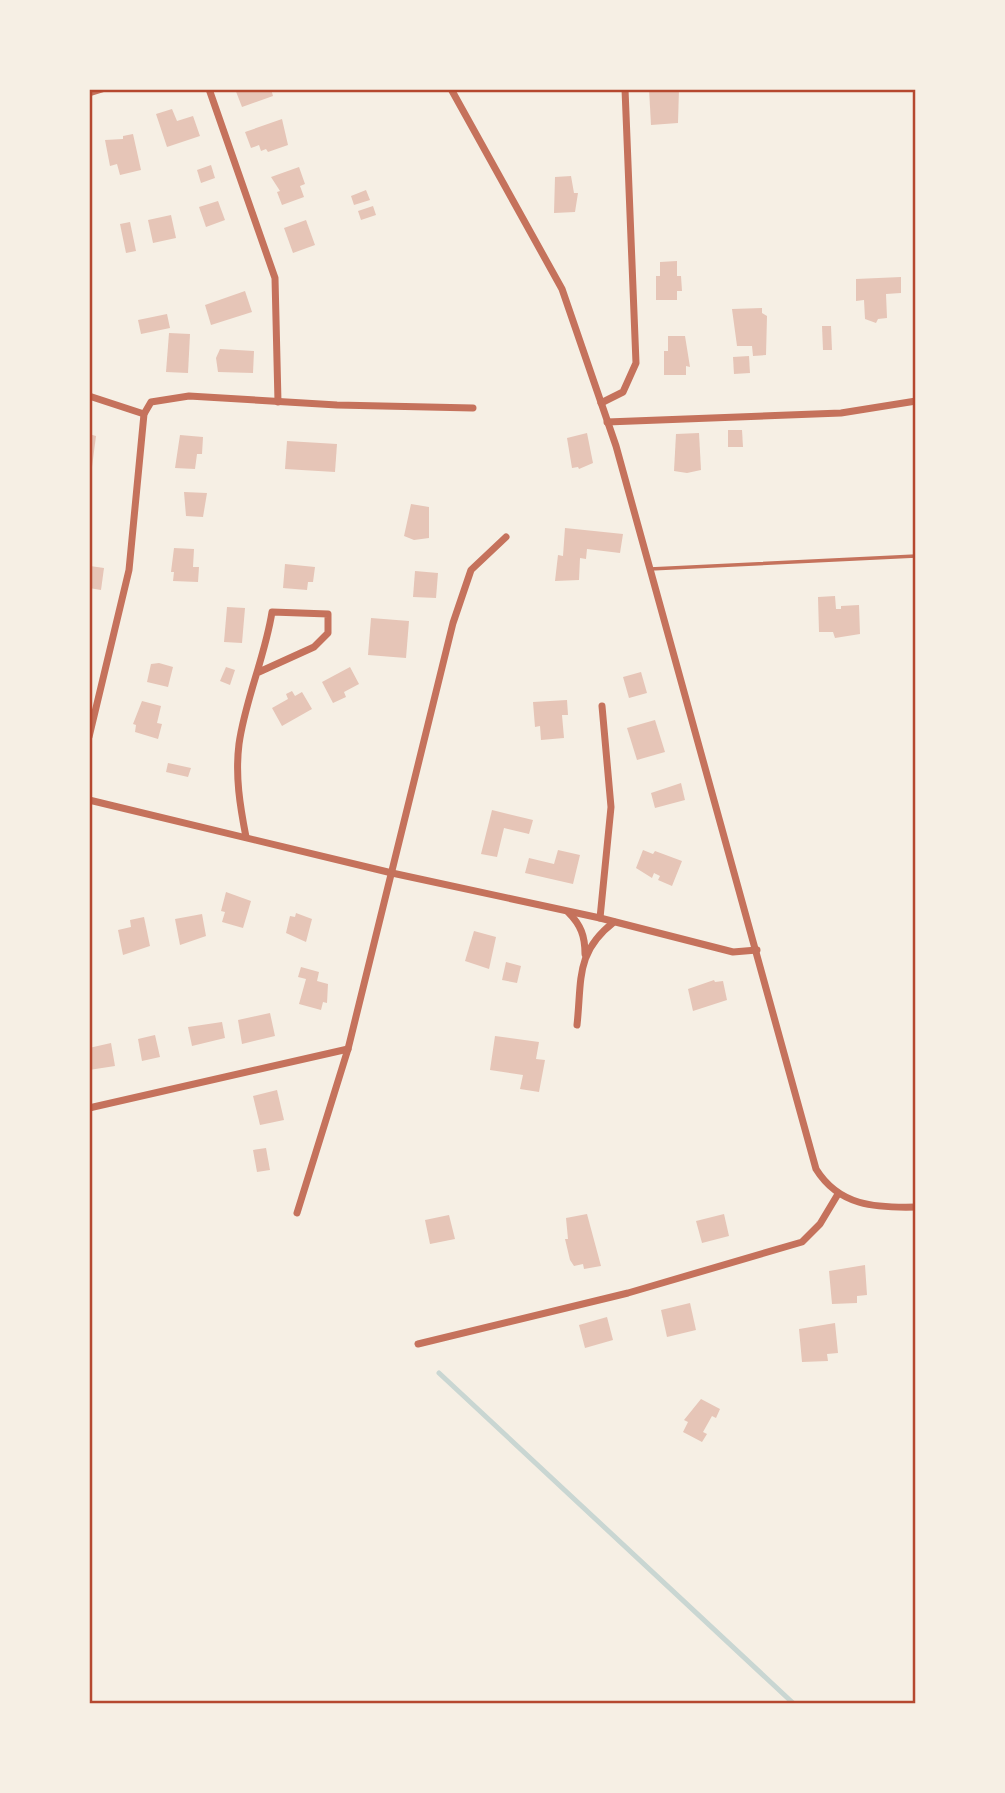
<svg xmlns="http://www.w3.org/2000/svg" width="1005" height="1793" font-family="Raleway,sans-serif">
<rect width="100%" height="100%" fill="#f6efe4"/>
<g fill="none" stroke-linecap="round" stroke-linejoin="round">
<path stroke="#c9d6d2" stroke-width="5" d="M 439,1373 L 794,1704"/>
</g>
<g fill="#e6c5b7">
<path d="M 235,89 L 271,89 L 273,96 L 242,107 Z"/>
<path d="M 649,89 L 679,89 L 678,123 L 651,125 Z"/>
<path d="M 172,109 L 177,121 L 193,116 L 200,136 L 167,147 L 156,114 Z"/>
<path d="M 282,119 L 288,145 L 268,152 L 266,149 L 261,151 L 259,145 L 251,148 L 245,132 Z"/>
<path d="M 133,134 L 141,170 L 120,175 L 117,164 L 110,166 L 105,140 L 123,139 L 123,136 Z"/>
<path d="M 211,165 L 215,178 L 201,183 L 197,170 Z"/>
<path d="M 299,167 L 305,184 L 300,186 L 304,197 L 282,205 L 277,192 L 280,191 L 271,177 Z"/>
<path d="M 571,176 L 574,193 L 578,193 L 575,212 L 554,213 L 555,177 Z"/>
<path d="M 366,190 L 370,200 L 354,205 L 351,196 Z"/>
<path d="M 218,201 L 225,220 L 206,227 L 199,207 Z"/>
<path d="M 373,206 L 376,215 L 361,220 L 358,211 Z"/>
<path d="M 171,215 L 176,238 L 153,243 L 148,220 Z"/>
<path d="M 306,220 L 315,245 L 293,253 L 284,228 Z"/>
<path d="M 130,222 L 136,251 L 126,253 L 120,224 Z"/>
<path d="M 677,261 L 677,276 L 681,276 L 682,291 L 677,291 L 677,300 L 656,300 L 656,276 L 660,276 L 660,262 Z"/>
<path d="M 901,277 L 901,293 L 886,294 L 887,318 L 878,319 L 876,323 L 865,319 L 864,300 L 856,301 L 856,279 Z"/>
<path d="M 245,291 L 252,312 L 211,325 L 205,305 Z"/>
<path d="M 762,308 L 762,313 L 767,316 L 766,355 L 753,356 L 752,346 L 737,346 L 732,309 Z"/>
<path d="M 167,314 L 170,328 L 141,334 L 138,320 Z"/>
<path d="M 822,326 L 831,326 L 832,350 L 823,350 Z"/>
<path d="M 169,333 L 190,334 L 188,373 L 166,372 Z"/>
<path d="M 668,336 L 685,336 L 690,367 L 686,366 L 686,375 L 664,375 L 664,351 L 668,351 Z"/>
<path d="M 220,349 L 254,351 L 253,373 L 218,372 L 216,358 Z"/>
<path d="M 749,356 L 750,373 L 734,374 L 733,357 Z"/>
<path d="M 728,430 L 742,430 L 743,447 L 728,447 Z"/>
<path d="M 587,433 L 593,463 L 579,469 L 578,467 L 572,468 L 567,438 Z"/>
<path d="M 699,433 L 701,470 L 687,473 L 674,471 L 676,434 Z"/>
<path d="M 89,434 L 96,436 L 92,467 L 89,467 Z"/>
<path d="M 180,435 L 203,437 L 202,454 L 197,454 L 195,469 L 175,468 Z"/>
<path d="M 287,441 L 337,444 L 335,472 L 285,469 Z"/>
<path d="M 184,492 L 207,493 L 203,517 L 186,516 Z"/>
<path d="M 411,504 L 429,507 L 429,538 L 414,540 L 404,536 Z"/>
<path d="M 565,528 L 623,534 L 620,553 L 587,549 L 586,559 L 580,558 L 579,580 L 555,581 L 558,555 L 563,556 Z"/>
<path d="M 174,548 L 194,549 L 193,567 L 199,567 L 198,582 L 173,581 L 174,572 L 171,572 Z"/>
<path d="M 285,564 L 315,567 L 313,582 L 308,582 L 307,590 L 283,588 Z"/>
<path d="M 90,566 L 104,568 L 101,590 L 89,588 Z"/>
<path d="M 415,571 L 438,573 L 436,598 L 413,597 Z"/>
<path d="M 835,596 L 836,609 L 841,609 L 841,606 L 859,605 L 860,634 L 835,638 L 833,632 L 819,632 L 818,597 Z"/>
<path d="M 227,607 L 245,608 L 242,643 L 224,642 Z"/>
<path d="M 371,618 L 409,621 L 406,658 L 368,655 Z"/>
<path d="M 159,663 L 173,667 L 168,687 L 147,682 L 151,664 Z"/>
<path d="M 226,667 L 235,670 L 230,685 L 220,681 Z"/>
<path d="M 350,667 L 359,684 L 344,692 L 346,697 L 333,703 L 322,682 Z"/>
<path d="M 641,672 L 647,693 L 629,698 L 623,677 Z"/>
<path d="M 292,691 L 295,696 L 302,692 L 312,709 L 282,726 L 272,708 L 288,699 L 286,694 Z"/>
<path d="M 567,700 L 568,715 L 562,715 L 564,738 L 541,740 L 540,726 L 535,727 L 533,702 Z"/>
<path d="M 142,701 L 161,706 L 157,723 L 162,724 L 158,739 L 135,732 L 136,725 L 133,724 Z"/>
<path d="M 655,720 L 665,752 L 637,760 L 627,728 Z"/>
<path d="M 168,763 L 191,768 L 188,777 L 166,772 Z"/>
<path d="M 681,783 L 685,800 L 655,808 L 651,793 Z"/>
<path d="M 492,810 L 533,820 L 529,834 L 504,828 L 497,857 L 481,854 Z"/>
<path d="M 558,850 L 580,855 L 573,884 L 525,873 L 529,858 L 554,864 Z"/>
<path d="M 643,850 L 653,854 L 655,851 L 682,861 L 672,886 L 658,880 L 660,876 L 654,873 L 652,878 L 636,868 Z"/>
<path d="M 226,892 L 251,901 L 243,928 L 222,922 L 225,912 L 221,911 Z"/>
<path d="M 296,913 L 312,919 L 306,942 L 286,933 L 290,916 L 295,917 Z"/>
<path d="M 202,914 L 206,936 L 180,945 L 175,919 Z"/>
<path d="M 144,917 L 150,946 L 123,955 L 118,930 L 131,927 L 130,920 Z"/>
<path d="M 474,931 L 496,937 L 489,969 L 465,961 Z"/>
<path d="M 506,962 L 521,966 L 517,983 L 502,980 Z"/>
<path d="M 301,967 L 319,972 L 317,981 L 328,984 L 327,1003 L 323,1002 L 321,1010 L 299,1004 L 306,979 L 298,977 Z"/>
<path d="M 714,980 L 715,982 L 723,981 L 727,1000 L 693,1011 L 688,989 Z"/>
<path d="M 270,1013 L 275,1036 L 242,1044 L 238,1020 Z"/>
<path d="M 222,1022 L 225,1038 L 192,1046 L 188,1027 Z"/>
<path d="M 155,1035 L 160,1057 L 142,1061 L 138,1039 Z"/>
<path d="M 495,1036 L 539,1042 L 536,1059 L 545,1060 L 539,1092 L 520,1089 L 523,1075 L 490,1070 Z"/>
<path d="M 111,1043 L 115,1066 L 89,1070 L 89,1048 Z"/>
<path d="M 277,1090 L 284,1120 L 260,1125 L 253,1096 Z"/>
<path d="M 266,1148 L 270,1170 L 257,1172 L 253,1150 Z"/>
<path d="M 587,1214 L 601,1266 L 584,1269 L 583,1264 L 574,1266 L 570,1260 L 565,1239 L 568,1239 L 566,1218 Z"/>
<path d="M 724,1214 L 729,1236 L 702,1243 L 696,1221 Z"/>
<path d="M 449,1215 L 455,1239 L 430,1244 L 425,1220 Z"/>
<path d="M 865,1265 L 867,1295 L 857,1296 L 857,1303 L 832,1304 L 829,1271 Z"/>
<path d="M 690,1303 L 696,1330 L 667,1337 L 661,1310 Z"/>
<path d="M 607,1317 L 613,1340 L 585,1348 L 579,1325 Z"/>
<path d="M 835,1323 L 838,1353 L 827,1354 L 828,1361 L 802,1362 L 799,1329 Z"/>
<path d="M 701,1399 L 720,1409 L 716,1418 L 712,1416 L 703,1432 L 707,1434 L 702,1442 L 683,1432 L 688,1422 L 684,1420 Z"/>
</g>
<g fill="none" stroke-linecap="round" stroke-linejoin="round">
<path stroke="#c5725c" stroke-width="3.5" d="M 650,569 L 916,556"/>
<g stroke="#c5725c" stroke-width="7">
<path d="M 209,89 L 275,278 L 278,402"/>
<path d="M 451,89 L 562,289 L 616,446 L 816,1169 C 839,1206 875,1208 916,1207"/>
<path d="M 89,93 L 102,89"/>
<path d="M 89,396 L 144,414"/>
<path d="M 601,403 L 623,392 L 636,363 L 625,89"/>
<path d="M 607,422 L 841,413 L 916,401"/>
<path d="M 89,737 L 129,570 L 144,414 L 151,402 L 189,396 L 337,405 L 473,408"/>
<path d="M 89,800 L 392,873 L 600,918 L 733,952 L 757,950"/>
<path d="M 246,837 C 240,806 235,776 239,744 C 245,700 265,657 272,612 L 328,614 L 328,633 L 314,647 L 259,672"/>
<path d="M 568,912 C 581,925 585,936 585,954"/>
<path d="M 600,918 L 611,807 L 602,706"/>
<path d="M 577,1025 C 582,980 575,952 614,922"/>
<path d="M 89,1108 L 348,1049"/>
<path d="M 297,1213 L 348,1049 L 453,623 L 471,570 L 506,537"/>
<path d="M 418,1344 L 628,1293 L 802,1242 L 820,1224 L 838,1194"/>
</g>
</g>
<rect width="1005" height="1793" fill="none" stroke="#f6efe4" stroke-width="182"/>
<rect x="91" y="91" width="823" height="1611" fill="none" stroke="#b5482f" stroke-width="2.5"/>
</svg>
